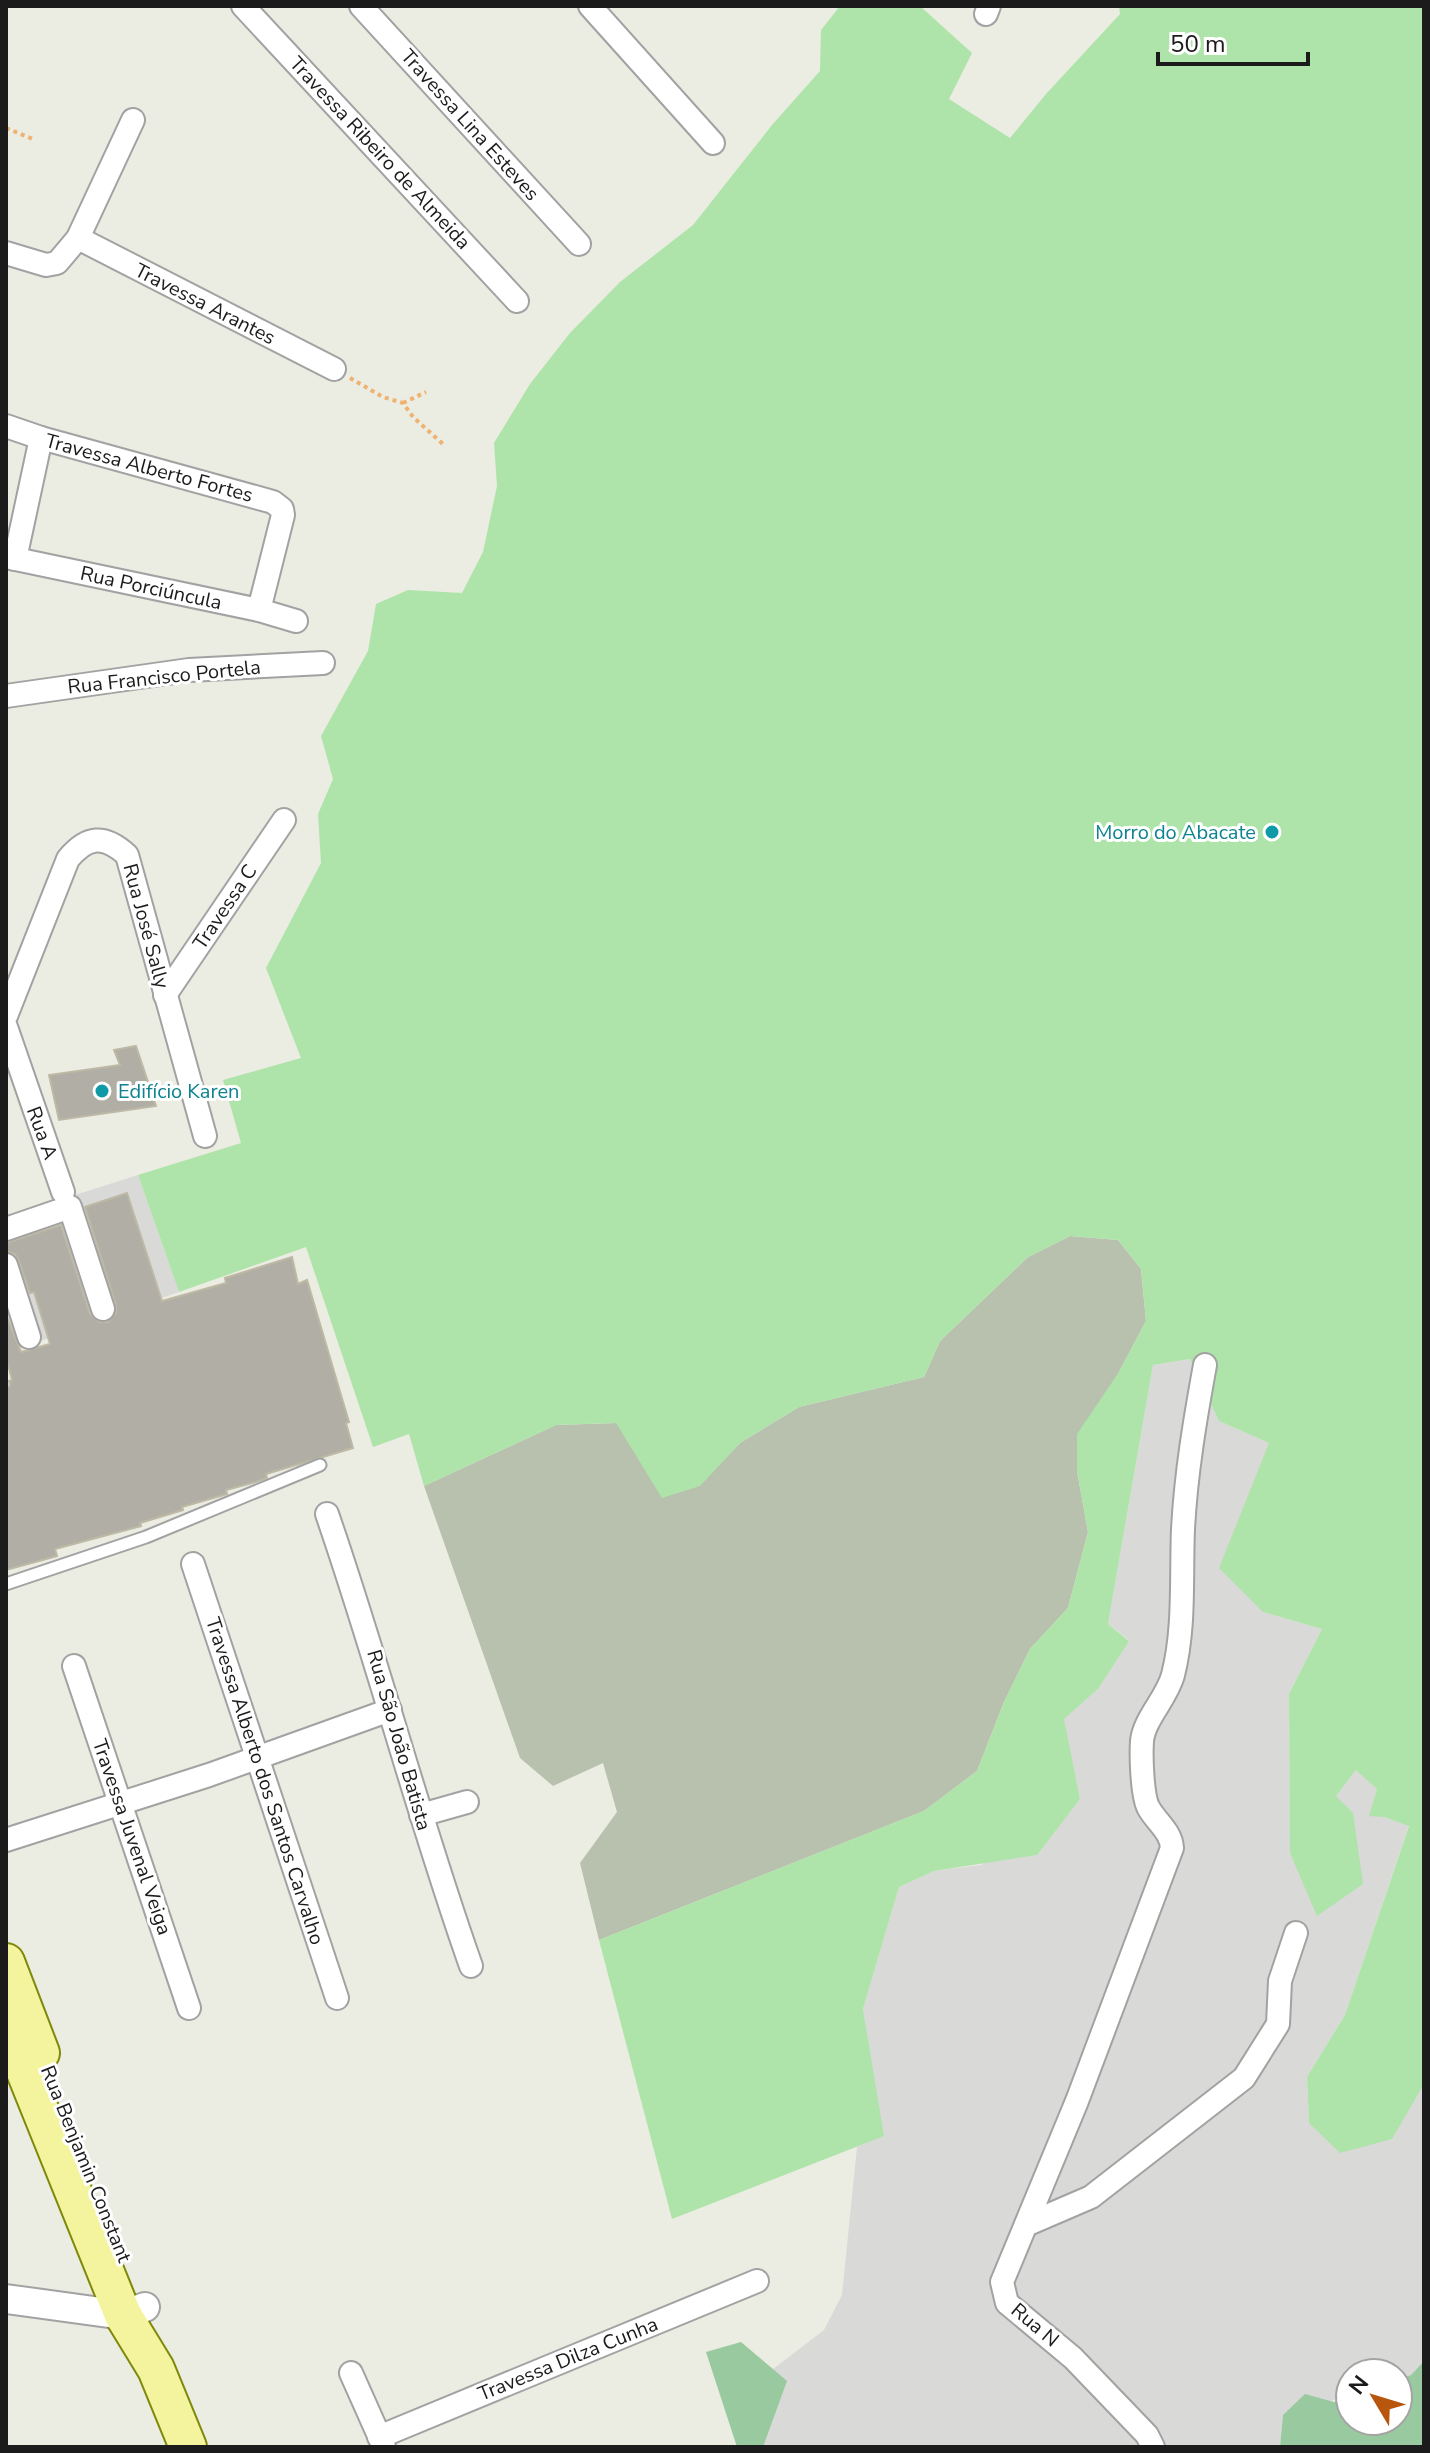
<svg xmlns="http://www.w3.org/2000/svg" width="1430" height="2453" font-family="'Nunito Sans',sans-serif">
<rect width="100%" height="100%" fill="#ebece2"/>
<g fill="#d9d9d8">
<path d="M 138,1175 L 179,1292 L 6,1353 L 6,1217 Z"/>
<path d="M 1190,1359 L 1219,1421 L 1269,1443 L 1263,1612 L 1322,1629 L 1289,1694 L 1290,1853 L 1357,1769 L 1377,1789 L 1384,1817 L 1409,1825 L 1345,2015 L 1307,2077 L 1309,2123 L 1421,2088 L 1424,2084 L 1424,2361 L 1411,2375 L 1398,2379 L 1398,2373 L 1350,2373 L 1350,2395 L 1283,2416 L 1280,2447 L 760,2447 L 760,2379 L 824,2330 L 842,2295 L 857,2147 L 883,2135 L 863,2009 L 899,1887 L 934,1871 L 981,1865 L 1080,1799 L 1063,1719 L 1098,1689 L 1129,1640 L 1108,1624 L 1153,1365 Z"/>
</g>
<path fill="#b8c0ae" d="M 1070,1236 L 1118,1240 L 1141,1269 L 1146,1321 L 1119,1372 L 1077,1471 L 1088,1532 L 1068,1608 L 1030,1649 L 1004,1702 L 977,1771 L 924,1811 L 599,1940 L 580,1863 L 617,1812 L 603,1763 L 553,1786 L 520,1758 L 424,1486 L 556,1425 L 617,1423 L 700,1485 L 740,1443 L 799,1407 L 924,1377 L 940,1341 L 1028,1257 Z"/>
<path fill="#aee4aa" d="M 840,6 L 920,6 L 972,53 L 949,99 L 1010,138 L 1046,94 L 1120,14 L 1119,6 L 1424,6 L 1424,2084 L 1392,2139 L 1340,2153 L 1309,2123 L 1307,2077 L 1345,2015 L 1409,1826 L 1384,1817 L 1369,1816 L 1377,1789 L 1356,1770 L 1336,1796 L 1353,1813 L 1363,1884 L 1317,1916 L 1290,1853 L 1289,1694 L 1322,1629 L 1263,1612 L 1219,1568 L 1269,1443 L 1219,1421 L 1190,1359 L 1153,1365 L 1108,1624 L 1129,1641 L 1098,1689 L 1064,1719 L 1080,1799 L 1037,1855 L 934,1871 L 899,1887 L 863,2009 L 884,2136 L 672,2219 L 599,1940 L 924,1811 L 977,1771 L 1004,1702 L 1030,1649 L 1068,1608 L 1088,1532 L 1077,1471 L 1077,1434 L 1119,1372 L 1146,1321 L 1141,1269 L 1118,1240 L 1070,1236 L 1028,1257 L 940,1341 L 924,1377 L 799,1407 L 740,1443 L 700,1486 L 662,1498 L 616,1423 L 556,1425 L 424,1486 L 409,1434 L 373,1447 L 306,1247 L 179,1292 L 138,1175 L 241,1143 L 223,1080 L 301,1058 L 266,968 L 321,863 L 318,814 L 333,779 L 321,736 L 368,651 L 376,604 L 408,590 L 462,593 L 483,552 L 497,486 L 494,443 L 530,384 L 570,333 L 620,282 L 693,225 L 772,125 L 820,71 L 821,30 Z"/>
<g fill="#99c99f">
<path d="M 741,2342 L 787,2381 L 763,2447 L 737,2447 L 706,2352 Z"/>
<path d="M 1424,2361 L 1424,2447 L 1280,2447 L 1283,2415 L 1305,2394 L 1334,2402 L 1350,2395 L 1350,2421 L 1398,2421 L 1398,2379 L 1411,2375 Z"/>
</g>
<g fill="#b1afa5" stroke="#bdb9a5" stroke-width="2">
<path d="M 136,1046 L 156,1106 L 59,1120 L 49,1075 L 120,1065 L 114,1050 Z"/>
<path d="M 127,1193 L 162,1301 L 226,1283 L 225,1278 L 292,1257 L 298,1284 L 307,1280 L 349,1422 L 346,1423 L 353,1448 L 266,1474 L 267,1478 L 256,1482 L 226,1490 L 227,1494 L 182,1507 L 183,1510 L 140,1523 L 141,1526 L 55,1549 L 57,1556 L 6,1570 L 6,1387 L 10,1386 L 9,1381 L 12,1380 L 6,1357 L 6,1315 L 21,1352 L 50,1344 L 34,1292 L 30,1293 L 19,1261 L 15,1254 L 6,1251 L 6,1243 L 61,1225 L 90,1314 L 99,1322 L 108,1322 L 116,1313 L 116,1305 L 85,1207 Z"/>
</g>
<g fill="none" stroke-linecap="round" stroke-linejoin="round">
<defs>
<path id="service" d="M 6,1584 L 146,1537 L 320,1465"/>
<g id="minor">
<path d="M 243,6 L 517,301"/>
<path d="M 361,6 L 579,244"/>
<path d="M 590,6 L 713,143"/>
<path d="M 986,14 L 989,6"/>
<path d="M 78,238 L 334,369"/>
<path d="M 6,253 L 46,265 L 57,263 L 78,238 L 133,120"/>
<path d="M 6,426 L 41,438 L 273,502 L 282,509 L 283,515 L 259,610"/>
<path d="M 6,557 L 259,610 L 296,621"/>
<path d="M 15,559 L 41,438"/>
<path d="M 6,696 L 189,670 L 323,663"/>
<path d="M 165,995 L 284,820"/>
<path d="M 6,1016 L 68,859 C 87,836 104,834 127,855 L 205,1136"/>
<path d="M 6,1027 L 63,1192"/>
<path d="M 6,1229 L 70,1207 L 103,1309"/>
<path d="M 6,1265 L 29,1337"/>
<path d="M 327,1514 C 379,1664 418,1817 471,1966"/>
<path d="M 193,1564 L 337,1998"/>
<path d="M 74,1666 L 189,2008"/>
<path d="M 421,1815 L 467,1802"/>
<path d="M 6,1840 L 209,1775 L 390,1710"/>
<path d="M 1026,2225 L 1091,2197 L 1244,2078 L 1278,2024 L 1280,1981 L 1296,1933"/>
<path d="M 351,2373 L 384,2447"/>
<path d="M 379,2437 L 757,2281"/>
<path d="M 1153,2447 L 1147,2435 L 1073,2358 L 1007,2303 L 1002,2282 L 1077,2101 L 1172,1848 C 1171,1831 1156,1822 1148,1807 C 1142,1794 1141,1756 1142,1741 C 1144,1719 1167,1698 1173,1675 C 1185,1628 1181,1577 1183,1529 C 1186,1473 1195,1420 1205,1365"/>
</g>
<path id="tertiary" d="M 6,2299 L 123,2315 L 145,2307"/>
<g id="primary">
<path d="M 6,1962 L 41,2053"/>
<path d="M 6,2025 L 123,2315 L 156,2369 L 188,2447"/>
</g>
</defs>
<use href="#service" stroke="#a2a2a2" stroke-width="15"/>
<use href="#minor" stroke="#a2a2a2" stroke-width="26"/>
<use href="#tertiary" stroke="#a2a2a2" stroke-width="32"/>
<use href="#primary" stroke="#7d890a" stroke-width="40"/>
<g stroke="#efb270" stroke-width="4" stroke-dasharray="4 4" stroke-linecap="butt">
<path d="M 6,128 L 33,139"/>
<path d="M 350,378 L 383,397 L 403,403 L 413,417 L 444,445"/>
<path d="M 403,403 L 426,392"/>
</g>
<use href="#service" stroke="#fff" stroke-width="11"/>
<use href="#minor" stroke="#fff" stroke-width="22"/>
<use href="#tertiary" stroke="#fff" stroke-width="28"/>
<use href="#primary" stroke="#f5f49e" stroke-width="36"/>
</g>
<g fill="#0f9aa8" stroke="#fff" stroke-width="3">
<circle cx="1272" cy="832" r="8"/>
<circle cx="102" cy="1091" r="8"/>
</g>
<g text-anchor="middle" dominant-baseline="central" stroke-width="6" stroke-linejoin="round" paint-order="stroke">
<g font-size="20" fill="#1b1b1b" stroke="#fff">
<text transform="translate(470 125) rotate(48)">Travessa Lina Esteves</text>
<text transform="translate(380 153) rotate(47)">Travessa Ribeiro de Almeida</text>
<text transform="translate(205 304) rotate(27)">Travessa Arantes</text>
<text transform="translate(149 468) rotate(15)">Travessa Alberto Fortes</text>
<text transform="translate(151 588) rotate(12)">Rua Porciúncula</text>
<text transform="translate(164 677) rotate(-6)">Rua Francisco Portela</text>
<text transform="translate(225 907) rotate(-56)">Travessa C</text>
<text transform="translate(146 926) rotate(75)">Rua José Sally</text>
<text transform="translate(42 1133) rotate(70)">Rua A</text>
<text transform="translate(399 1740) rotate(74)">Rua São João Batista</text>
<text transform="translate(265 1781) rotate(72)">Travessa Alberto dos Santos Carvalho</text>
<text transform="translate(132 1837) rotate(71)">Travessa Juvenal Veiga</text>
<text transform="translate(86 2164) rotate(68)">Rua Benjamin Constant</text>
<text transform="translate(1035 2325) rotate(40)">Rua N</text>
<text transform="translate(568 2359) rotate(-22)">Travessa Dilza Cunha</text>
</g>
<g font-size="20" fill="#0d838f" stroke="#fff" text-anchor="end">
<text x="1256" y="832">Morro do Abacate</text>
<text x="118" y="1091" text-anchor="start">Edifício Karen</text>
</g>
</g>
<rect width="1430" height="2453" fill="none" stroke="#1b1b1b" stroke-width="16"/>
<g transform="translate(1374 2397) rotate(308)"><circle r="38" fill="#ffffff" stroke="#a4a4a4" stroke-width="2"/>
<path d="M0-6L14 30L0 20L-14 30Z" fill="#b9560e"/>
<text y="-12" font-size="22" font-weight="bold" text-anchor="middle" fill="#1b1b1b">N</text>
</g>
<path d="M1158 52v12h150v-12" fill="none" stroke="#1b1b1b" stroke-width="4"/>
<text x="1170" y="52" font-size="24" fill="#1b1b1b" stroke="#ffffff" stroke-width="6" paint-order="stroke">50 m</text>
</svg>
